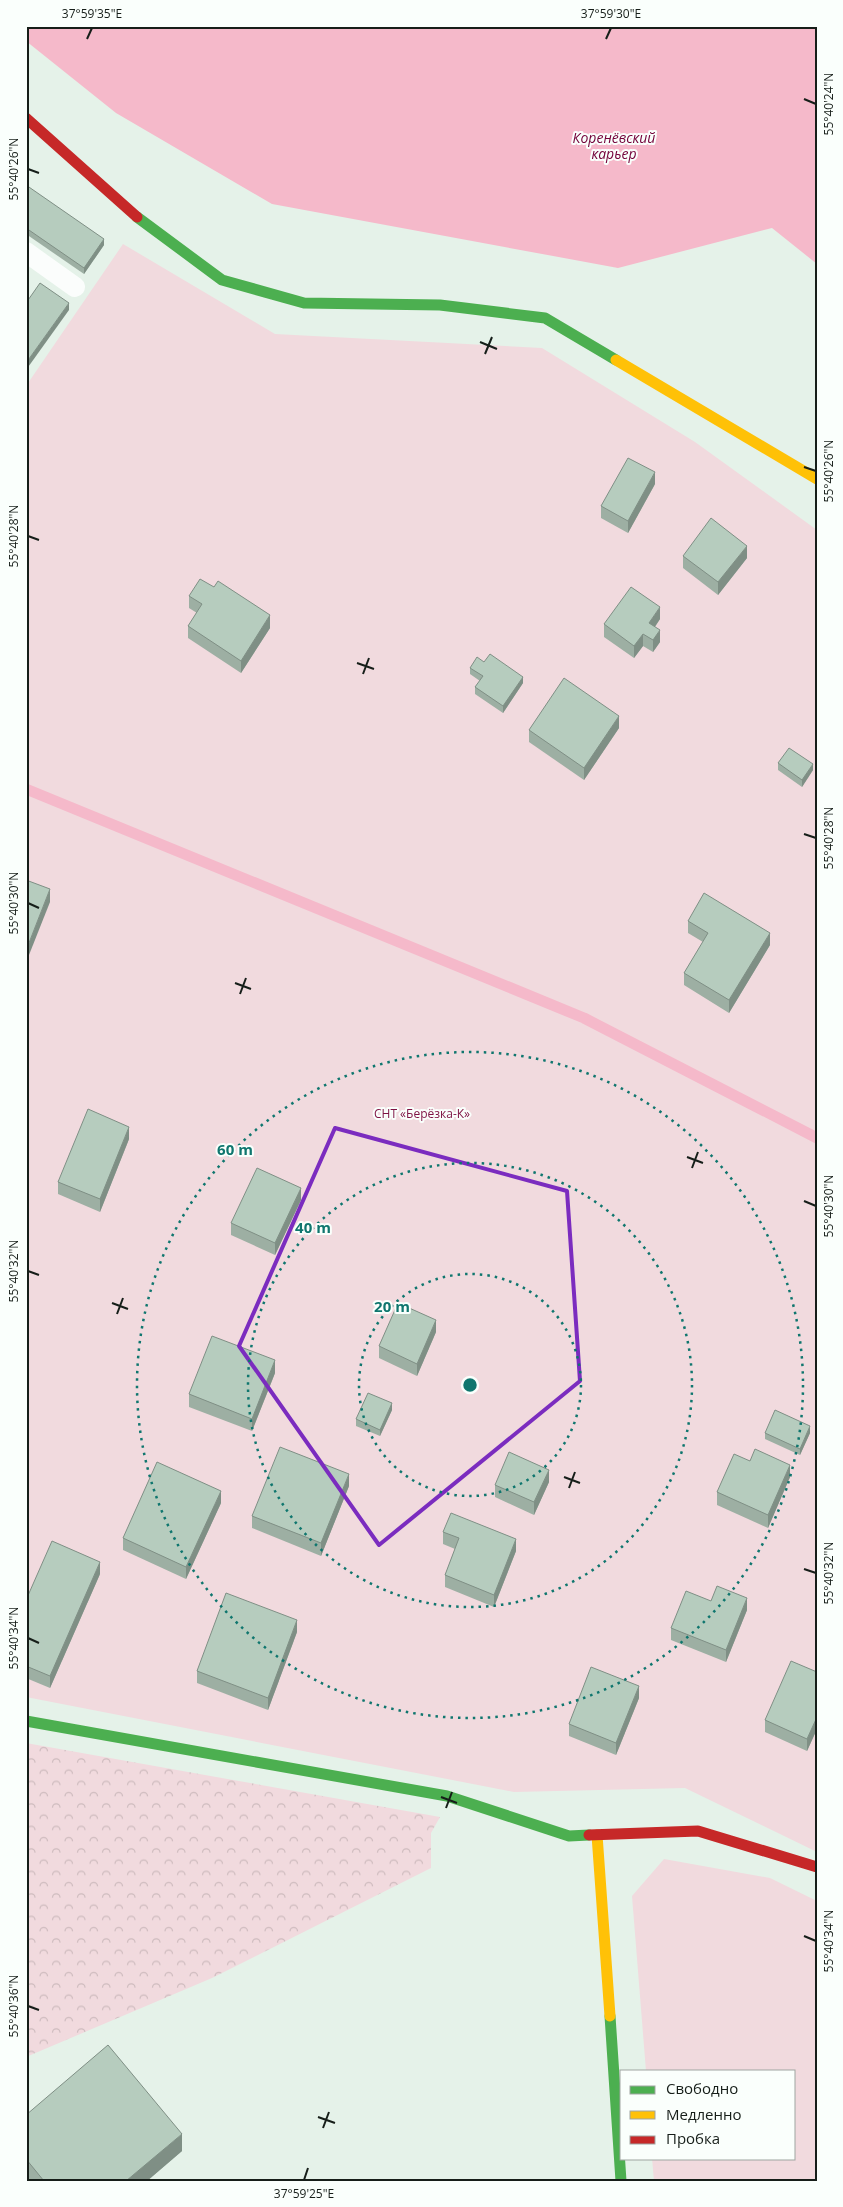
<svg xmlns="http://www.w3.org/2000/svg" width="843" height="2207" font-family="'Open Sans',sans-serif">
<defs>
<pattern id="forest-crowns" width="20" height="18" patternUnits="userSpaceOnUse" patternTransform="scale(1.25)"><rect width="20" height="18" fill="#f1dade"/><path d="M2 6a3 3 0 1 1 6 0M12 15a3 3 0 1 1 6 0" fill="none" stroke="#cebbbe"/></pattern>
</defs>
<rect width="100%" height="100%" fill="#e5f2e9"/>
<g fill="#f1dade">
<path d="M 123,244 L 275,334 L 542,348 L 695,442 L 817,530 L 817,1852 L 685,1788 L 514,1792 L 26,1697 L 26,386 Z"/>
<path d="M 664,1859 L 770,1878 L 817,1901 L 817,2181 L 654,2181 L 652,2158 L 794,2158 L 794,2071 L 646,2071 L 632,1896 Z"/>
</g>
<path fill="url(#forest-crowns)" d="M 26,1743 L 440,1817 L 431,1833 L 431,1868 L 212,1978 L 26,2057 Z"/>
<path fill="#f5b9ca" d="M 26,26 L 817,26 L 817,264 L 772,228 L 618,268 L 272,204 L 116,113 L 26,41 Z"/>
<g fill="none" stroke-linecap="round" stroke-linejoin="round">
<path stroke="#f5b9ca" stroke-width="11" d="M 26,789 L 584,1018 L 817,1138"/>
<path stroke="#fbfdfc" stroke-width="20" d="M 26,252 L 75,287"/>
<g stroke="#4caf50" stroke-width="11">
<path d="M 137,217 L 222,280 L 304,303 L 440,305 L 545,318 L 616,360"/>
<path d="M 26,1721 L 447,1796 L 569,1836 L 589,1835"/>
<path d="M 610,2016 L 621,2181"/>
</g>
<g stroke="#ffc107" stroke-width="11">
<path d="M 616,360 L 817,479"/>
<path d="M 597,1835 L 610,2016"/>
</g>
<g stroke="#c62828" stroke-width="11">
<path d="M 26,118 L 137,217"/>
<path d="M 589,1835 L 698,1831 L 817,1867"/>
</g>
</g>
<g fill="#9dafa3">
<path d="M 26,185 L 104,245 L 84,274 L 26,234 Z"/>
<path d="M 655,484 L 628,533 L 601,518 L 601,506 Z"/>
<path d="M 683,556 L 747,558 L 718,595 L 683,568 Z"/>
<path d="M 214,587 L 270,628 L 241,673 L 188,638 L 188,626 L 197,613 L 189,608 L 189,596 Z"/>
<path d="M 660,619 L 655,627 L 660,642 L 653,652 L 643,646 L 634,658 L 604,637 L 604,624 Z"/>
<path d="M 484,662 L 523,683 L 503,713 L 475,694 L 475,687 L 480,681 L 470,674 L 470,668 Z"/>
<path d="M 619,728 L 584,780 L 529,742 L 529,730 Z"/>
<path d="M 778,763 L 813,770 L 802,787 L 778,770 Z"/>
<path d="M 688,921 L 770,945 L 729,1013 L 684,985 L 684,973 L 703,942 L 688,933 Z"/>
<path d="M 129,1139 L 100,1212 L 58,1194 L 58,1182 Z"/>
<path d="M 301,1200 L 275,1255 L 231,1235 L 231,1223 Z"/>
<path d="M 436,1332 L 417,1376 L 379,1358 L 379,1346 Z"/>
<path d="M 275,1373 L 252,1431 L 189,1407 L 189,1394 Z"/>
<path d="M 392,1410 L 380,1436 L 356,1426 L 356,1419 Z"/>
<path d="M 765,1433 L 810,1433 L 800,1455 L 765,1439 Z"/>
<path d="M 750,1461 L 790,1477 L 768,1528 L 717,1505 L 717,1492 Z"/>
<path d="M 549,1482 L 534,1515 L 495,1497 L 495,1485 Z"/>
<path d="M 349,1486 L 321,1556 L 252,1528 L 252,1516 Z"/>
<path d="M 221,1503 L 186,1579 L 123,1550 L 123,1538 Z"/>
<path d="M 443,1532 L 516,1551 L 494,1607 L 445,1587 L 445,1575 L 455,1549 L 443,1544 Z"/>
<path d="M 100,1574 L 50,1688 L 26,1678 L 26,1600 Z"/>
<path d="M 711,1601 L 747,1610 L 726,1662 L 671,1640 L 671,1628 Z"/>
<path d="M 297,1632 L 268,1710 L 197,1683 L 197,1671 Z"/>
<path d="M 817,1672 L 817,1729 L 807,1751 L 765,1732 L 765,1720 Z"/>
<path d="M 639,1698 L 616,1755 L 569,1736 L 569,1724 Z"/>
<path d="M 26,2115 L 182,2151 L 147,2181 L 30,2181 L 26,2176 Z"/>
</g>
<g fill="#7f8f85">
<path d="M 104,239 L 104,245 L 84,274 L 84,268 Z"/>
<path d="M 69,303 L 69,310 L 26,370 L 26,363 Z"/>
<path d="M 655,472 L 655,484 L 628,533 L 628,521 Z"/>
<path d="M 747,546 L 747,558 L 718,595 L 718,582 Z"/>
<path d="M 660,607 L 660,619 L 649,635 L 649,623 Z"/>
<path d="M 270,615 L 270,628 L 241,673 L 241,661 Z"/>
<path d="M 660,630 L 660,642 L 653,652 L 653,640 Z"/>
<path d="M 643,634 L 643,646 L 634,658 L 634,646 Z"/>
<path d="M 523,677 L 523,683 L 503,713 L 503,706 Z"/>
<path d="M 619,716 L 619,728 L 584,780 L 584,768 Z"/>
<path d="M 813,764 L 813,770 L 802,787 L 802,780 Z"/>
<path d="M 50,889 L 50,902 L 27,960 L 27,948 Z"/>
<path d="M 770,933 L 770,945 L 729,1013 L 729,1000 Z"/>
<path d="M 129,1127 L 129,1139 L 100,1212 L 100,1199 Z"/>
<path d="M 301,1188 L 301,1200 L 275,1255 L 275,1243 Z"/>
<path d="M 436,1320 L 436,1332 L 417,1376 L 417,1364 Z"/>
<path d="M 275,1360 L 275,1373 L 252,1431 L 252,1419 Z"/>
<path d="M 392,1403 L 392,1410 L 380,1436 L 380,1430 Z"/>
<path d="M 810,1426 L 810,1433 L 800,1455 L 800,1449 Z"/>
<path d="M 790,1465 L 790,1477 L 768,1528 L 768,1515 Z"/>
<path d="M 549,1470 L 549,1482 L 534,1515 L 534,1502 Z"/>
<path d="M 349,1474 L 349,1486 L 321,1556 L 321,1543 Z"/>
<path d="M 221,1491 L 221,1503 L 186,1579 L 186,1567 Z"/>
<path d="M 516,1539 L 516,1551 L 494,1607 L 494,1595 Z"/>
<path d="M 100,1562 L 100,1574 L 50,1688 L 50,1676 Z"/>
<path d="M 747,1598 L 747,1610 L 726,1662 L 726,1650 Z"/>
<path d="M 297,1620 L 297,1632 L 268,1710 L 268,1698 Z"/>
<path d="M 639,1686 L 639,1698 L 616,1755 L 616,1743 Z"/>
<path d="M 817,1717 L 817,1729 L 807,1751 L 807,1739 Z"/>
<path d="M 182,2134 L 182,2151 L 147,2181 L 126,2181 Z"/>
</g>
<g fill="#b6ccbe" stroke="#7f8f85">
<path d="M 26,185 L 104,239 L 84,268 L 26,228 Z"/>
<path d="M 40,283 L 69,303 L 26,363 L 26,303 Z"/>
<path d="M 628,458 L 655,472 L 628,521 L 601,506 Z"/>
<path d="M 711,518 L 747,546 L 718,582 L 683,556 Z"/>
<path d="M 200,579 L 214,587 L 218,581 L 270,615 L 241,661 L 188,626 L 202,604 L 189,596 Z"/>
<path d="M 631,587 L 660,607 L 649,623 L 660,630 L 653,640 L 643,634 L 634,646 L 604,624 Z"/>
<path d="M 490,654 L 523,677 L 503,706 L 475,687 L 483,676 L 470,668 L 477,657 L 484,662 Z"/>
<path d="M 564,678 L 619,716 L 584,768 L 529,730 Z"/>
<path d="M 789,748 L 813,764 L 802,780 L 778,763 Z"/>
<path d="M 26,880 L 50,889 L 27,948 L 26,948 Z"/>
<path d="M 704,893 L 770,933 L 729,1000 L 684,973 L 708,933 L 688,921 Z"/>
<path d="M 88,1109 L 129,1127 L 100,1199 L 58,1182 Z"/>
<path d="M 257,1168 L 301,1188 L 275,1243 L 231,1223 Z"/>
<path d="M 398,1303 L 436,1320 L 417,1364 L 379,1346 Z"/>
<path d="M 212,1336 L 275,1360 L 252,1419 L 189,1394 Z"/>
<path d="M 368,1393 L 392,1403 L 380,1430 L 356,1419 Z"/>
<path d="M 775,1410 L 810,1426 L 800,1449 L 765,1433 Z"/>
<path d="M 280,1447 L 349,1474 L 321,1543 L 252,1516 Z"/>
<path d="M 755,1449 L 790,1465 L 768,1515 L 717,1492 L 734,1454 L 750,1461 Z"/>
<path d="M 509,1452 L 549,1470 L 534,1502 L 495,1485 Z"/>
<path d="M 157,1462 L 221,1491 L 186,1567 L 123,1538 Z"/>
<path d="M 451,1513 L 516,1539 L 494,1595 L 445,1575 L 459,1538 L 443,1532 Z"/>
<path d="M 52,1541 L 100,1562 L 50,1676 L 26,1666 L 26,1600 Z"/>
<path d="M 717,1586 L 747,1598 L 726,1650 L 671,1628 L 686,1591 L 711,1601 Z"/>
<path d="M 226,1593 L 297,1620 L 268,1698 L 197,1671 Z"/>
<path d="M 791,1661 L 817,1672 L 817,1717 L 807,1739 L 765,1720 Z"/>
<path d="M 591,1667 L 639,1686 L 616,1743 L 569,1724 Z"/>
<path d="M 108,2045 L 182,2134 L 126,2181 L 44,2181 L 26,2159 L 26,2115 Z"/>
</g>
<path fill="none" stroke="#7b2cbf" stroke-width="4" stroke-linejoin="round" d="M 335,1128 L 567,1191 L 580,1381 L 379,1545 L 239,1346 Z"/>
<path fill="none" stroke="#161e19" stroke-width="2" d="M 87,39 L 92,28M 606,39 L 611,28M 804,99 L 816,104M 28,169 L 39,173M 480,342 L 497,349M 485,354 L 492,337M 804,467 L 816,471M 28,536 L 39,540M 357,663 L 374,669M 363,674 L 369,658M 804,834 L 816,838M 28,903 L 39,908M 235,983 L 251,989M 240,994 L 246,978M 687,1157 L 703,1163M 692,1168 L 698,1152M 804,1201 L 816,1206M 28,1271 L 39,1275M 112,1303 L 128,1309M 117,1314 L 123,1298M 564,1477 L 580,1483M 569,1488 L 575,1472M 804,1569 L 816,1573M 28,1638 L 39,1643M 441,1797 L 457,1803M 446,1808 L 452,1792M 804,1936 L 816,1941M 28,2006 L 39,2010M 318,2117 L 335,2123M 323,2128 L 329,2112M 304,2180 L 308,2168"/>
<g fill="none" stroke="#0f766e" stroke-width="2.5" stroke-dasharray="2.5 5">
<circle cx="470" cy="1385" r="111"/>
<circle cx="470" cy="1385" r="222"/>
<circle cx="470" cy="1385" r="333"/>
</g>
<g text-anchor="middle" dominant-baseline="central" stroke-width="4" stroke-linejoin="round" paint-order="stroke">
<g font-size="12" fill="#7e1243" stroke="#fafffc">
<text x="422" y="1113">СНТ «Берёзка-К»</text>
</g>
<g font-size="14" font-style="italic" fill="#720139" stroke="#fafffc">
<text x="614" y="137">Коренёвский<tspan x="614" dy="16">карьер</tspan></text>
</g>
</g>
<circle cx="470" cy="1385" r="8" fill="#0f766e" stroke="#fafffc" stroke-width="2.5"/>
<g font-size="15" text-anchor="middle" font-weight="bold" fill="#0f766e" stroke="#fafffc" stroke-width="4" stroke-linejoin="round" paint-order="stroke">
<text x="235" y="1155">60 m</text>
<text x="313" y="1233">40 m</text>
<text x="392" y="1312">20 m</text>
</g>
<rect width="843" height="2207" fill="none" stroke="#fafffc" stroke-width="55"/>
<rect x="620" y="2070" width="175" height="90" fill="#fafffc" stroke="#9fa5a1"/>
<rect x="630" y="2086" width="25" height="8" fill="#4caf50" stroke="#9fa5a1"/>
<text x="666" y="2094" font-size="15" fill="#161e19">Свободно</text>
<rect x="630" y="2111" width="25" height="8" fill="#ffc107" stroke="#9fa5a1"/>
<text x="666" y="2120" font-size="15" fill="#161e19">Медленно</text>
<rect x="630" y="2136" width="25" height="8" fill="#c62828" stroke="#9fa5a1"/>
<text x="666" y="2144" font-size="15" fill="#161e19">Пробка</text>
<rect x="28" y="28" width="788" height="2152" fill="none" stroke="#161e19" stroke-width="2"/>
<g font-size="12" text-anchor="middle" fill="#161e19">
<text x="92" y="18">37°59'35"E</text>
<text x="611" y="18">37°59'30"E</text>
<text transform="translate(829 104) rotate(-90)" y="4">55°40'24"N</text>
<text transform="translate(14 169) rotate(-90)" y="4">55°40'26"N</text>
<text transform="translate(829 471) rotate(-90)" y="4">55°40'26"N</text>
<text transform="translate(14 536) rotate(-90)" y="4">55°40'28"N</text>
<text transform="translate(829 838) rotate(-90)" y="4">55°40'28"N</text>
<text transform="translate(14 903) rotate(-90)" y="4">55°40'30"N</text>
<text transform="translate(829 1206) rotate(-90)" y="4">55°40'30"N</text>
<text transform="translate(14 1271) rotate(-90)" y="4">55°40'32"N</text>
<text transform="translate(829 1573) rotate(-90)" y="4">55°40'32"N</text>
<text transform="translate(14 1638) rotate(-90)" y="4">55°40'34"N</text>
<text transform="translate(829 1941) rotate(-90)" y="4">55°40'34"N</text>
<text transform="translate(14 2006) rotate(-90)" y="4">55°40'36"N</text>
<text x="304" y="2198">37°59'25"E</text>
</g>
</svg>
